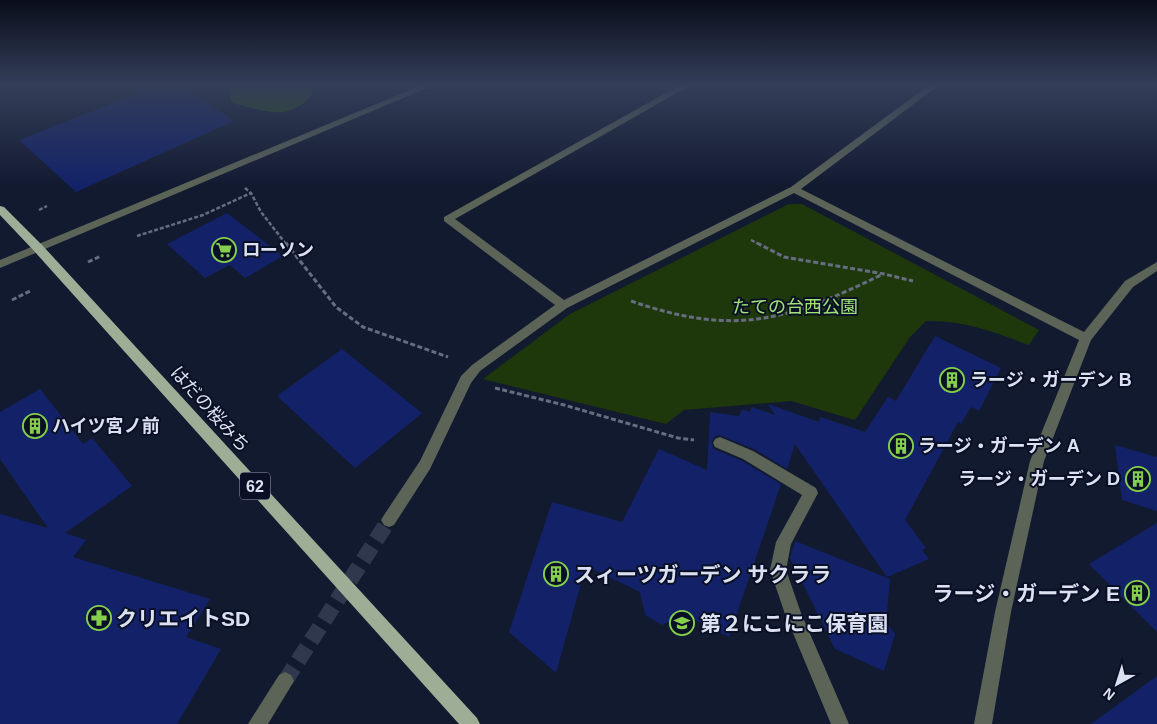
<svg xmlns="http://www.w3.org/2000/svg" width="1157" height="724" font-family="Helvetica,'Noto Sans JP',sans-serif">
<rect width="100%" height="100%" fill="#121a30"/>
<path fill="#1f380b" d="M 789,204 L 802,204 L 1039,330 L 1029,345 C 994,332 964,320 926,321 L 910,337 L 855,420 L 791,401 L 684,410 L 666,424 L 483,379 L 570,314 Z"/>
<path fill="#2f5213" d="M 227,85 L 313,85 C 316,99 296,110 284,112 C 269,114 246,106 232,103 Z"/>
<g fill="#132268">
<path d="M 158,85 L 180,85 L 234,121 L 76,192 L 19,140 Z"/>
<path d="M 227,213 L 283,256 L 245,278 L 230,265 L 205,278 L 167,244 Z"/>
<path d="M 935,336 L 1001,368 L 979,411 L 971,407 L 961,424 L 958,422 L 905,520 L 926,548 L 922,550 L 929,559 L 887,577 L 795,444 L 787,469 L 754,449 L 719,435 L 714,437 L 711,442 L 714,449 L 742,461 L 781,484 L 729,637 L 683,614 L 662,625 L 645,615 L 640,592 L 586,566 L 556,673 L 509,632 L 552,502 L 622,522 L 659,449 L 707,470 L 710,412 L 739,416 L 742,409 L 750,412 L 752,407 L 775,415 L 768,404 L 819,422 L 820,417 L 865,432 L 888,397 L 896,401 Z"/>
<path d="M 342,349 L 422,413 L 355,468 L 277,396 Z"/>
<path d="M 40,389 L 83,444 L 92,438 L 132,486 L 65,533 L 86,540 L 73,557 L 210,599 L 186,637 L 221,649 L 177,724 L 0,724 L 0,514 L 48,528 L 0,459 L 0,412 Z"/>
<path d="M 1115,445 L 1157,457 L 1157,511 L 1122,500 Z"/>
<path d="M 1157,523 L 1157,632 L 1089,564 Z"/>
<path d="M 795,541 L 890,579 L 886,622 L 895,634 L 884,671 L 835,649 L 790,558 Z"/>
<path d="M 1157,676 L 1157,724 L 1091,724 Z"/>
</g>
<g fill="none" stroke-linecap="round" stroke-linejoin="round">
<path stroke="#30384d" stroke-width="16" stroke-dasharray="16 8" stroke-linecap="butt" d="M 285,681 L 389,520"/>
<g stroke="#666d80" stroke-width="2.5" stroke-dasharray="4 2" stroke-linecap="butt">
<path d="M 245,188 L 251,193 L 261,212 L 286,244"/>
<path d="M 39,210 L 47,206"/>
<path d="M 137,236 L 203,215 L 251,193"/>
<path d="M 751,240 L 759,244"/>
</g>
<g stroke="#666d80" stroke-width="3" stroke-dasharray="5 2.5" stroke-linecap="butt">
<path d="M 286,243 L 336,307 L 363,327 L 448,357"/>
<path d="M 757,243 L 784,257 L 884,274 L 913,281"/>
<path d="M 88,262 L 101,256"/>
<path d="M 12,300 L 30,291"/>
<path d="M 631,301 C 735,337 787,321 883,274"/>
<path d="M 495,388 L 564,405 L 678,438 L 694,440"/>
</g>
<g fill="#5c6458" fill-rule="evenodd">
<path d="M 422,85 L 434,85 L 0,268 L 0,260 Z"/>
<path d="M 680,85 L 691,85 L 455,219 L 564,300 L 791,187 L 929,85 L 939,85 L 801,189 L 1084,332 L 1125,281 L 1157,262 L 1157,271 L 1133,287 L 1091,340 L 1044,461 L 1011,612 L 992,724 L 974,724 L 995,612 L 1030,461 L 1079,340 L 794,193 L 567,308 L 480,371 L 471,383 L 430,469 L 394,525 L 389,527 L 384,525 L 381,520 L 384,515 L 420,461 L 461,376 L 472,365 L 555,305 L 444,221 L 444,217 Z"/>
<path d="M 720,437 L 753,451 L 816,488 L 818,493 L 791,544 L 786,570 L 801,613 L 849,724 L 831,724 L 785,614 L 770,570 L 776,542 L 802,495 L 743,459 L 715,447 L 713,443 L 715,439 Z"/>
<path d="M 285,672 L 291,675 L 294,681 L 268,724 L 248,724 L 279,675 Z"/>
</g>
<path fill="#9eae96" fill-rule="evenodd" d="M 0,206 L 4,207 L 43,246 L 477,718 L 480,724 L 459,724 L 35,252 L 0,215 Z"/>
</g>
<linearGradient id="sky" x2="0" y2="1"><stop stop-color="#0a0e1a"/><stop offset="0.45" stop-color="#333e59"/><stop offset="1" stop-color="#333e59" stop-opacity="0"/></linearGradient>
<rect width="1157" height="187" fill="url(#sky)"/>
<defs>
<symbol id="supermarket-ring" viewBox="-11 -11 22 22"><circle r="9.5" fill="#091026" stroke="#85cf4d" stroke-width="1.5"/><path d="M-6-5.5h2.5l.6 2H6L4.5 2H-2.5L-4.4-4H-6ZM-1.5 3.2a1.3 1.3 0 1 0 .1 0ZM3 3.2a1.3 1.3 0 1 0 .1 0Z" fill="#85cf4d"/></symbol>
<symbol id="building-ring" viewBox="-11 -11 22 22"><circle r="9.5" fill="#091026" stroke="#85cf4d" stroke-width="1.5"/><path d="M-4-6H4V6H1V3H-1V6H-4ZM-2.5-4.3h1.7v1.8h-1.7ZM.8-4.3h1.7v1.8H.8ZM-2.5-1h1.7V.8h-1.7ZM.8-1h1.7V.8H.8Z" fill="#85cf4d"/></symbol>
<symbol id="pharmacy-ring" viewBox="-11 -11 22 22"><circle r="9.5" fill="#091026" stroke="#85cf4d" stroke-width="1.5"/><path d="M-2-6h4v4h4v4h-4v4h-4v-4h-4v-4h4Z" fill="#85cf4d"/></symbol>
<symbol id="school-ring" viewBox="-11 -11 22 22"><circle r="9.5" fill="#091026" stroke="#85cf4d" stroke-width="1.5"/><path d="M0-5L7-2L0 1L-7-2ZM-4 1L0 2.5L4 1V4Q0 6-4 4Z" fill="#85cf4d"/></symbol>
</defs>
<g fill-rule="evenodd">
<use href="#supermarket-ring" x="210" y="236" width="28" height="28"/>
<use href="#building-ring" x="938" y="366" width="28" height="28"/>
<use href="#building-ring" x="21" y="412" width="28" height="28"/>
<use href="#building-ring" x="887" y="432" width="28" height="28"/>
<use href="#building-ring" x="1124" y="465" width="28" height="28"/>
<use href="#building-ring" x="542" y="560" width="28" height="28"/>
<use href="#building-ring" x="1123" y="579" width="28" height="28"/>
<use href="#pharmacy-ring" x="85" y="604" width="28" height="28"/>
<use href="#school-ring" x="668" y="609" width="28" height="28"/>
</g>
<g text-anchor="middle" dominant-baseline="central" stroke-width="4" stroke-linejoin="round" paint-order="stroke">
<rect fill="#091026" stroke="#9ca2b4" stroke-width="1" x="240" y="472.5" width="30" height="27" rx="4"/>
<g font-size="16" font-weight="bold" fill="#dbe1f1">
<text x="255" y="486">62</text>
</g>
<g font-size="18" font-weight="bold" fill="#dbe1f1" stroke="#091026" text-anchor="start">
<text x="242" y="250">ローソン</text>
<text x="970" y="380">ラージ・ガーデン B</text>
<text x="52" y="426">ハイツ宮ノ前</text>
<text x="918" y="446">ラージ・ガーデン A</text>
<text x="1120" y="479" text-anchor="end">ラージ・ガーデン D</text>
</g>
<g font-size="18" fill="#a1e277" stroke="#091026">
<text x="795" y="307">たての台西公園</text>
</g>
<g font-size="18" fill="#dbe1f1" stroke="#091026">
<text transform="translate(210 409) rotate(48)">はだの桜みち</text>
</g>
<g font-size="21" font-weight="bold" fill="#dbe1f1" stroke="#091026" text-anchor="start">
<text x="574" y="574">スィーツガーデン サクララ</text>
<text x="1120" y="593" text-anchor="end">ラージ・ガーデン E</text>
<text x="116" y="618">クリエイトSD</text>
<text x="700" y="623">第２にこにこ保育園</text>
</g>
</g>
<g transform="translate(1117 684) rotate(219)" stroke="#091026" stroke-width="4" paint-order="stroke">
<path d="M0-4L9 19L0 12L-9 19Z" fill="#dbe1f1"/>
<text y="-8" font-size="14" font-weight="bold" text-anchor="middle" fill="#dbe1f1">N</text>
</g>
</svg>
